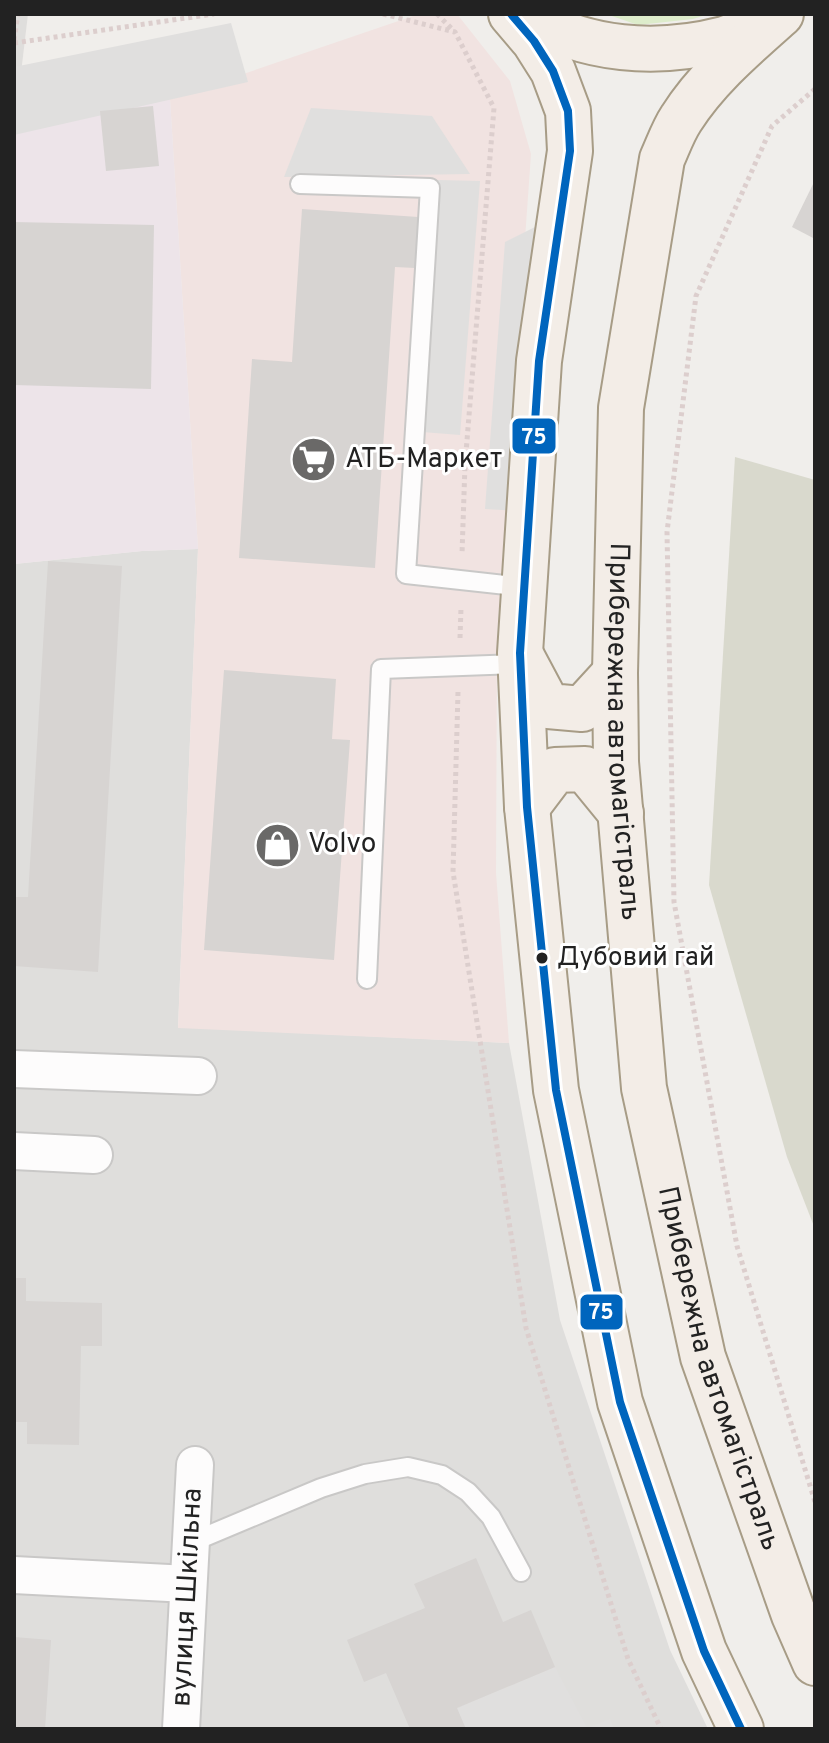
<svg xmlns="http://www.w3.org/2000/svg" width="829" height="1743" font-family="Overpass,sans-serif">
<rect width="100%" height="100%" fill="#f0eeeb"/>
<g fill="#dfdedc">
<path d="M 14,14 L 28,14 L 17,107 L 14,107 Z"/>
<path d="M 198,549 L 178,1027 L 509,1043 L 560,1320 L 670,1650 L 708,1729 L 14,1729 L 14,564 L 142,551 Z"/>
</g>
<path fill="#f1e3e1" d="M 419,14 L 457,14 L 510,81 L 531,154 L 497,635 L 496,873 L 509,1043 L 178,1028 L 198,549 L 170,99 Z"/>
<path fill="#ede4e9" d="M 170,99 L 198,549 L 142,551 L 14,564 L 14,107 Z"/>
<path fill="#d9d9cd" d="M 735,457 L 815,480 L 815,1229 L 787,1157 L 709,885 Z"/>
<path fill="#ddeccb" d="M 606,14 L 709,14 L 693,19 L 638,25 Z"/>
<g fill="#e0dfde">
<path d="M 231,23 L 248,82 L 14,135 L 14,67 Z"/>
<path d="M 311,108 L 432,116 L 470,174 L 284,177 Z"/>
<path d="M 438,180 L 480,181 L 460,435 L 422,432 Z"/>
<path d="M 541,224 L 519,511 L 485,509 L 505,242 Z"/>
<path d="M 555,1667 L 587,1728 L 610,1719 L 614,1729 L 466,1729 L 457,1708 Z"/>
</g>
<g fill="#d7d4d2">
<path d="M 153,106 L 159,166 L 106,171 L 100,111 Z"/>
<path d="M 815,180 L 815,239 L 792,227 Z"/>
<path d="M 302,209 L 418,217 L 415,268 L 395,267 L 375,568 L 239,558 L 252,359 L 292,362 Z"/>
<path d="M 14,222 L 154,225 L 151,389 L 14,385 Z"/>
<path d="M 48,561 L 122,566 L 98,972 L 14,966 L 14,897 L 28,897 Z"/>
<path d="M 224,670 L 336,679 L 332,739 L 350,740 L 334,960 L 204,950 Z"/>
<path d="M 14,1278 L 26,1278 L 26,1301 L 102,1303 L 102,1346 L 81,1346 L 79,1445 L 27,1444 L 27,1422 L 14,1422 Z"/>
<path d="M 476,1558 L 503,1622 L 531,1610 L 555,1667 L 457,1708 L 466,1729 L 410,1729 L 386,1673 L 364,1682 L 347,1640 L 425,1608 L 414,1584 Z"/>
<path d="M 14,1637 L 51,1640 L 45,1729 L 14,1729 Z"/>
</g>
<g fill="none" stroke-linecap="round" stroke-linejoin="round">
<defs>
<g id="lane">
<path d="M 300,184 L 430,188 L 406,574 L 524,587"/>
<path d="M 367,979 L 381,669 L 520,664"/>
<path d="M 190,1543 L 321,1488 L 365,1474 L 408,1467 L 442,1475 L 468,1492 L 491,1517 L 521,1572"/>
</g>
<g id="street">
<path d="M 14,1069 L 198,1076"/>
<path d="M 14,1151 L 94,1155"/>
<path d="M 14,1575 L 188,1584"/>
<path id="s1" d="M 181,1729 L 195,1465"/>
</g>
<g id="primary">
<path d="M 511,14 L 534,41 L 553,71 L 568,111 L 570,151 L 539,361 L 520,653 L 527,807 L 556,1090 L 620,1402 L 704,1651 L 741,1729"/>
<path d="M 526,14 C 584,52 658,56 724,39 C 736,36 747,29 758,23"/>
<path id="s2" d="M 781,14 C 745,46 707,78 681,119 C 673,131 668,146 662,159 L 621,408 L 615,673 L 616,762 L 644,1088 L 703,1357 L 794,1615 L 815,1663"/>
<path d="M 523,659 L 548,706 L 582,709 L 615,673"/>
<path d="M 527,807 L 555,770 L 585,769 L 621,813"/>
</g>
</defs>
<use href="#lane" stroke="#c9c8c7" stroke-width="22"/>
<use href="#street" stroke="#c9c8c7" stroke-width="40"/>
<use href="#primary" stroke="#a79c86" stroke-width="48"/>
<g stroke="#dccecd" stroke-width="5" stroke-dasharray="4 4" stroke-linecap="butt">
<path d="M 383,14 L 455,32 L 494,108 L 465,465 L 462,554"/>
<path d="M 437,14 L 454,31"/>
<path d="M 14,40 L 18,14"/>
<path d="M 14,43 L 214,14"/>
<path d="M 815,89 L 772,126 L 696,296 L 667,532 L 674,902 L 737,1246 L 815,1502"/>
<path d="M 460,638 L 461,608"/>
<path d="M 458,692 L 453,872 L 526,1328 L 628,1659 L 661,1729"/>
</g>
<use href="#lane" stroke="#fdfcfc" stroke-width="18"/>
<use href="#street" stroke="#fdfcfc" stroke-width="36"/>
<use href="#primary" stroke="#f3ede7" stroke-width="44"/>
<defs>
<path id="bus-1" d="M 511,14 L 534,41 L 553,71 L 568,111 L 570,151 L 539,361 L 520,653 L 527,807 L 556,1090 L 620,1402 L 704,1651 L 741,1729"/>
</defs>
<use href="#bus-1" stroke="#fff" stroke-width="14"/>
<use href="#bus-1" stroke="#0065bd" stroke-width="8"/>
</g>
<defs>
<symbol id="supermarket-disc" viewBox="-11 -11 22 22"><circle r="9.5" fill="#6a6968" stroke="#fff"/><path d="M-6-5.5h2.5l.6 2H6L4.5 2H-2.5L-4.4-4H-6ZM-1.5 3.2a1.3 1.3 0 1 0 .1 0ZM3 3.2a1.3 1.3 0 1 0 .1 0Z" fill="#fff"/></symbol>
<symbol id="shop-disc" viewBox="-11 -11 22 22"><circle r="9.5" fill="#6a6968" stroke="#fff"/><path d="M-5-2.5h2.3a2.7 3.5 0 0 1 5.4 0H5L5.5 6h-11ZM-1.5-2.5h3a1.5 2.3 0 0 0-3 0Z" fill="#fff"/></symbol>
</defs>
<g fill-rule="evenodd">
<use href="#supermarket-disc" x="288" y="434" width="51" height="51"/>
<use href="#shop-disc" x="252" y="820" width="51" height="51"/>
</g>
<circle fill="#222" stroke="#fff" stroke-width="3" cx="542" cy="958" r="7"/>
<g text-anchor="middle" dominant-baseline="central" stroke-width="6" stroke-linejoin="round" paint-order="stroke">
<g font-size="26" fill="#222" stroke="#fff" text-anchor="start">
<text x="557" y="958">Дубовий гай</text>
</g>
<g font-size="28" fill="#222" stroke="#fff" text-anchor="start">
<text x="345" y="460">АТБ-Маркет</text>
<text x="308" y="845">Volvo</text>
</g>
<g font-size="28" fill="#222" stroke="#fff">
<text stroke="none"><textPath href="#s2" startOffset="766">Прибережна автомагістраль</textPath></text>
<text stroke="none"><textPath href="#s2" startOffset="1414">Прибережна автомагістраль</textPath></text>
<text stroke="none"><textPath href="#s1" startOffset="132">вулиця Шкільна</textPath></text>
</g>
</g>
<g stroke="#fff" stroke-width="3">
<rect x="511" y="417" width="46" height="38" rx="8" fill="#0065bd"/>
<rect x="579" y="1293" width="45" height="38" rx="8" fill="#0065bd"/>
</g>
<g font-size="22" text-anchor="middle" font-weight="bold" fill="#fff">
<text x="534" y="444">75</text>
<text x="601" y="1319">75</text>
</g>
<rect width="829" height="1743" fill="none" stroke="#222222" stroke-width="32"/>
</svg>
